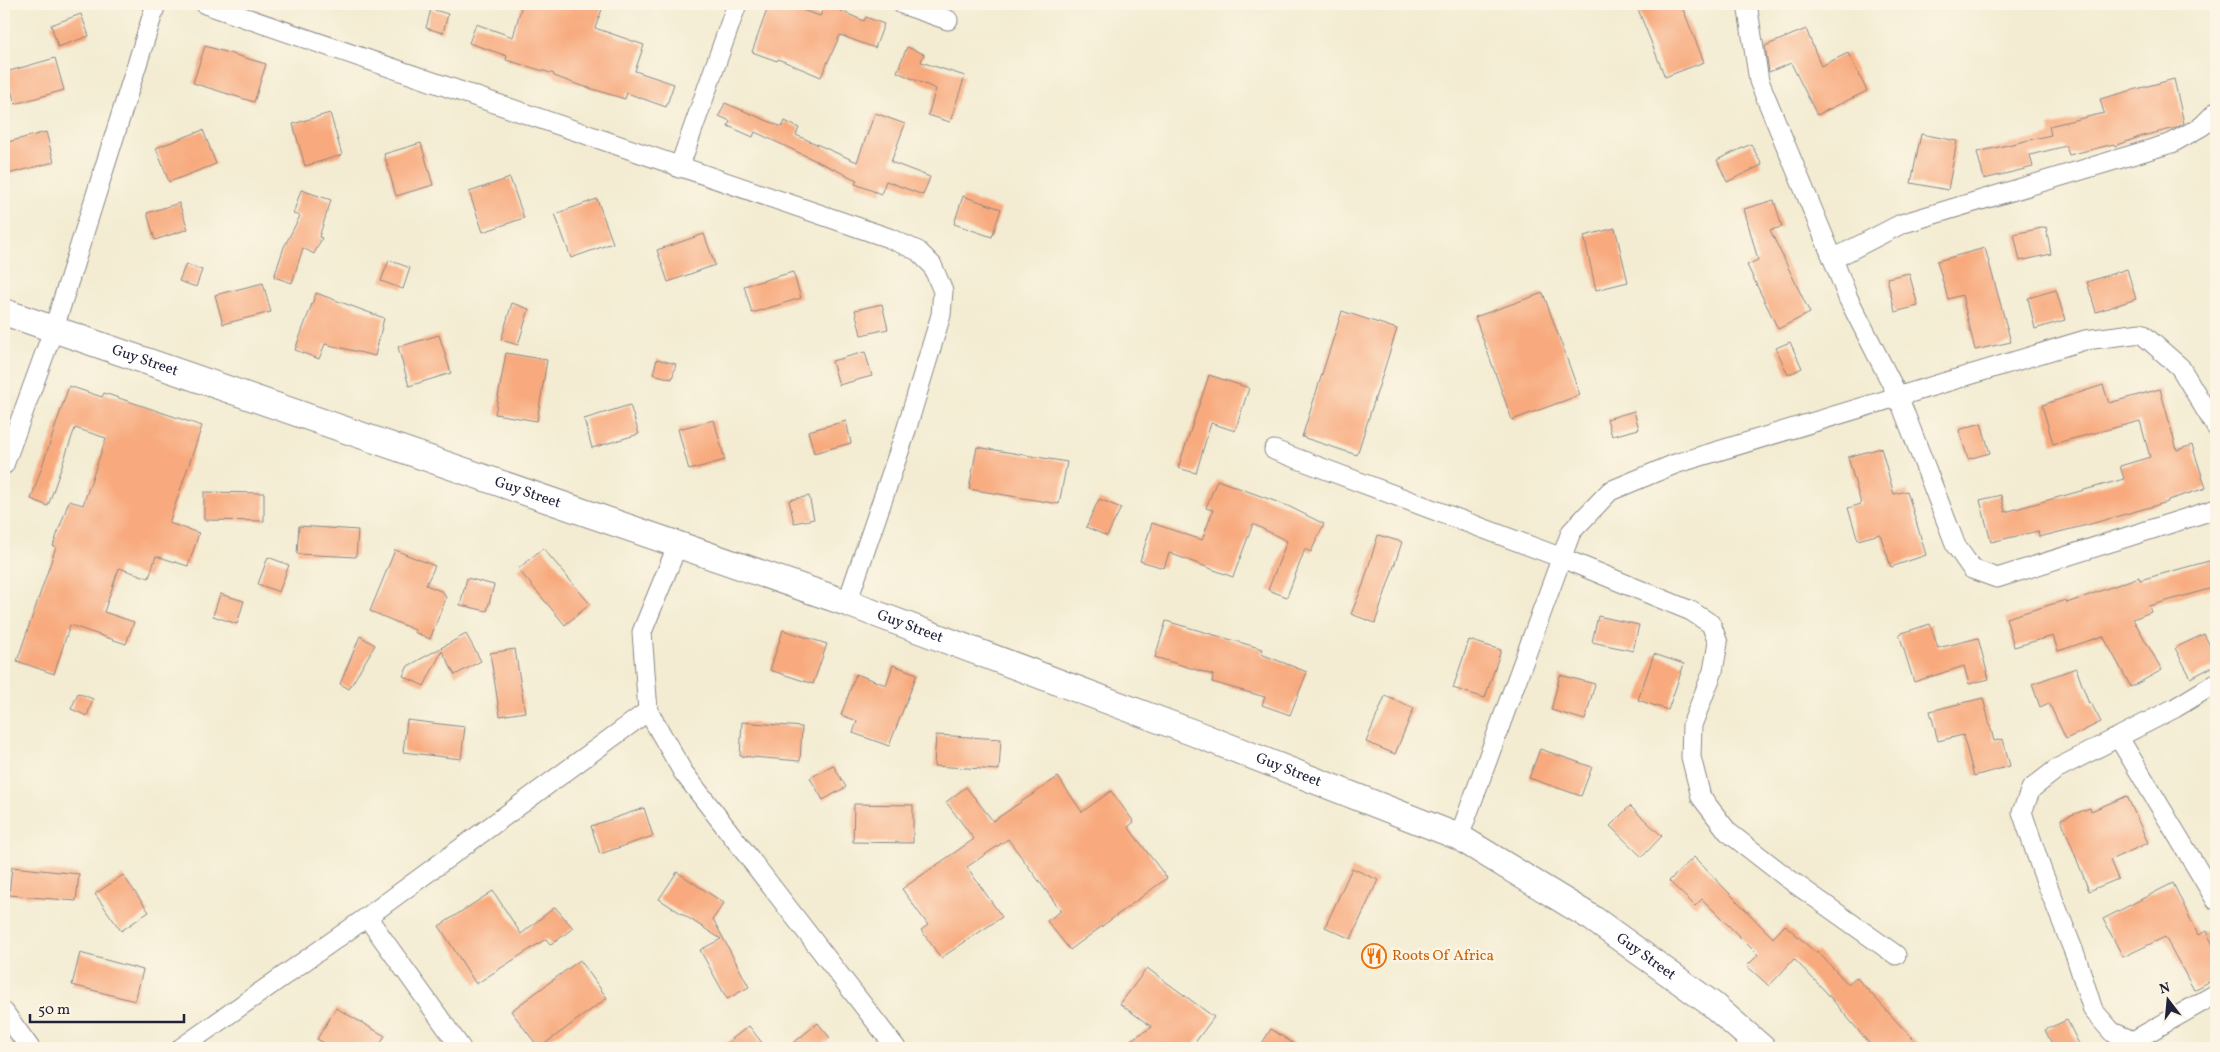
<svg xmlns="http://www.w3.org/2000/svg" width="2220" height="1052" font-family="Vollkorn,serif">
<rect width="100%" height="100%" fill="#fcf5e5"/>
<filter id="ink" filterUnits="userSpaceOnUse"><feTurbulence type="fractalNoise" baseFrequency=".02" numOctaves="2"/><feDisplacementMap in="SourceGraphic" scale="10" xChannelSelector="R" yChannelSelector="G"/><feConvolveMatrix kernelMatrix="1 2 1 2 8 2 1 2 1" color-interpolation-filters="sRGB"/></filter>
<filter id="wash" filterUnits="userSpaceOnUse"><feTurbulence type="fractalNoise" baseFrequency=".0096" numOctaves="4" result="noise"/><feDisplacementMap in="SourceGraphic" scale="20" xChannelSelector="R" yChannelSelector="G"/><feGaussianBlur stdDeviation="1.12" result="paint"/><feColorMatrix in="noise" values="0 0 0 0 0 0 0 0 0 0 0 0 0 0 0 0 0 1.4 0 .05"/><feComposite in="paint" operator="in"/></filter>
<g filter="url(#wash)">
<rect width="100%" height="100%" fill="#f3ecd2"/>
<g id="blocks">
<g fill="#f8aa7e">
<path d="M 522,4 L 604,4 L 595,28 L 644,45 L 635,71 L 674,84 L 666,107 L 627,93 L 625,99 L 576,84 L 554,76 L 554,74 L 506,60 L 507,56 L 469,43 L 476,24 L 513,37 Z"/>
<path d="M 769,4 L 784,4 L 820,16 L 825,4 L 864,21 L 866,17 L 884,24 L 875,48 L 840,35 L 821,77 L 778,59 L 777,61 L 752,52 Z"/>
<path d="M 1636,4 L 1681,4 L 1704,62 L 1665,77 Z"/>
<path d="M 431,9 L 448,14 L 443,33 L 426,28 Z"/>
<path d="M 81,14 L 89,36 L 58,47 L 51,25 Z"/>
<path d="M 1806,29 L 1821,66 L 1848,53 L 1867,91 L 1817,115 L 1791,63 L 1769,72 L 1765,46 Z"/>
<path d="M 205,46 L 266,64 L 254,102 L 193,83 Z"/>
<path d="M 907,47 L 924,54 L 921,62 L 965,76 L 950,122 L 928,115 L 936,89 L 897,72 Z"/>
<path d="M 55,58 L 64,90 L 15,104 L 6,72 Z"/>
<path d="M 2174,79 L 2184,123 L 2176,128 L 2142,136 L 2115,146 L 2114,144 L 2069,155 L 2066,146 L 2030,155 L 2033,167 L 1984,179 L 1977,152 L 2051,135 L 2049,126 L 2104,113 L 2100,99 Z"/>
<path d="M 725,103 L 782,127 L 785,121 L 799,128 L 796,135 L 857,162 L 875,113 L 905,124 L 891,162 L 930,177 L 923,195 L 886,181 L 881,194 L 855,184 L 857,180 L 755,132 L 753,137 L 728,126 L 730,121 L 719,116 Z"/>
<path d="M 330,113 L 342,155 L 305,166 L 293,124 Z"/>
<path d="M 203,130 L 216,164 L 169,182 L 156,148 Z"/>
<path d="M 46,132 L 54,162 L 4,175 L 4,143 Z"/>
<path d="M 1921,134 L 1957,141 L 1948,190 L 1911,183 Z"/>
<path d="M 421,143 L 433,185 L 396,196 L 384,154 Z"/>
<path d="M 1751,144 L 1762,165 L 1727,182 L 1717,160 Z"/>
<path d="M 510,178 L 524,218 L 483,232 L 469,192 Z"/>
<path d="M 301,190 L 331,200 L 319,237 L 322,238 L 314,254 L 303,248 L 292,283 L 274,277 L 284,247 L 300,216 L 293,214 Z"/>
<path d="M 963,196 L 1001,209 L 992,237 L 954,224 Z"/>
<path d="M 597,199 L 613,243 L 571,258 L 555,214 Z"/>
<path d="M 1774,200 L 1782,227 L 1770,230 L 1810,313 L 1778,329 L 1747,265 L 1758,260 L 1744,209 Z"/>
<path d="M 179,203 L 188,229 L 155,240 L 147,213 Z"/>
<path d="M 2046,227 L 2051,254 L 2020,261 L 2014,234 Z"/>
<path d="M 1615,228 L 1628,282 L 1596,290 L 1584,236 Z"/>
<path d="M 704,234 L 715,265 L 668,282 L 657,250 Z"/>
<path d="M 1985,248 L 2011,342 L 1975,350 L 1962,295 L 1948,299 L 1937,261 Z"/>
<path d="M 389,260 L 410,268 L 403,289 L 381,281 Z"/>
<path d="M 186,264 L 202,270 L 196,287 L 179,281 Z"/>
<path d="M 2127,269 L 2136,299 L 2096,312 L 2087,282 Z"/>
<path d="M 793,272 L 801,298 L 752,313 L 744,286 Z"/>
<path d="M 1909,273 L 1918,306 L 1895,312 L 1887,278 Z"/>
<path d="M 263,283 L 271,312 L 223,324 L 215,295 Z"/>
<path d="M 2056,290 L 2065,320 L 2035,329 L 2028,298 Z"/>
<path d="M 316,293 L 384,318 L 375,356 L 325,344 L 319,359 L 295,350 Z"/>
<path d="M 1543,293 L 1580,395 L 1512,420 L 1475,317 Z"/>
<path d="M 512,303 L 529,309 L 518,345 L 501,340 Z"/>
<path d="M 882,304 L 888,329 L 861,335 L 855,310 Z"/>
<path d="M 1342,311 L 1397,329 L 1357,455 L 1302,437 Z"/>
<path d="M 439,335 L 451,373 L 409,386 L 398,347 Z"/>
<path d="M 1790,342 L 1802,368 L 1788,375 L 1776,348 Z"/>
<path d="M 865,352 L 872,376 L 839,385 L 832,361 Z"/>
<path d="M 506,353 L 547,360 L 537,421 L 495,414 Z"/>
<path d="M 657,359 L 676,364 L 672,379 L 653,374 Z"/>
<path d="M 1209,375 L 1249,388 L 1235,431 L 1211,423 L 1196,473 L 1178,468 Z"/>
<path d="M 2103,385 L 2109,403 L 2160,389 L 2177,450 L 2192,445 L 2206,488 L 2168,500 L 2168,502 L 2087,525 L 2039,537 L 2038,531 L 1991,542 L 1980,500 L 2001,495 L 2005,512 L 2124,479 L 2120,466 L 2150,457 L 2140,421 L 2053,444 L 2042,405 Z"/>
<path d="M 69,386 L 102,397 L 104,393 L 202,426 L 169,523 L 199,533 L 188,566 L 156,556 L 149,578 L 119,568 L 104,612 L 134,622 L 126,644 L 70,625 L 54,674 L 17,661 L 56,547 L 53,546 L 69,501 L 83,505 L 106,438 L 75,428 L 48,506 L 31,499 Z"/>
<path d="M 630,405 L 639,434 L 592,448 L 584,419 Z"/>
<path d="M 1634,411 L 1639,429 L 1612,436 L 1607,419 Z"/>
<path d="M 714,420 L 725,460 L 689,470 L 678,429 Z"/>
<path d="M 846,421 L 851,443 L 814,453 L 808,431 Z"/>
<path d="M 1981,423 L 1990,453 L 1968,459 L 1959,430 Z"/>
<path d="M 977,447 L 1067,462 L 1059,504 L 969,489 Z"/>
<path d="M 1881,448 L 1894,494 L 1907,491 L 1926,555 L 1891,567 L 1880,534 L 1858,540 L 1848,508 L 1861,504 L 1848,457 Z"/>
<path d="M 1217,480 L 1288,506 L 1324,524 L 1311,552 L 1305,549 L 1287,597 L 1268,590 L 1287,541 L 1253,524 L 1233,577 L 1169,553 L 1164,568 L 1140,561 L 1152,523 L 1202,540 L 1213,510 L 1206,508 Z"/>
<path d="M 204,492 L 264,493 L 264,521 L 204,520 Z"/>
<path d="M 809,496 L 814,519 L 794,523 L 789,500 Z"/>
<path d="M 1099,499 L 1121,508 L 1107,536 L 1086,527 Z"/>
<path d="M 299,526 L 358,530 L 356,557 L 297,554 Z"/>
<path d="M 1378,535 L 1402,542 L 1375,623 L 1351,614 L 1363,585 Z"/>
<path d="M 543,548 L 590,604 L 565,625 L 518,569 Z"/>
<path d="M 395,550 L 435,566 L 426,585 L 443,592 L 446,598 L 430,639 L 414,632 L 415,630 L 370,611 Z"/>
<path d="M 268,557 L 289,565 L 279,592 L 258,584 Z"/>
<path d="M 2216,559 L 2216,587 L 2149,606 L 2151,612 L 2133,619 L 2162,670 L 2131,687 L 2103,636 L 2058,651 L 2053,636 L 2014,647 L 2006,618 L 2066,600 L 2067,603 L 2139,577 L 2140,580 Z"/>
<path d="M 467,578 L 494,585 L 487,611 L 460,605 Z"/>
<path d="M 220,594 L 244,601 L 237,624 L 213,616 Z"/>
<path d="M 1598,616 L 1639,625 L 1633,651 L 1592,642 Z"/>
<path d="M 1166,621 L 1263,649 L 1261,654 L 1307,672 L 1290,715 L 1262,705 L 1265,697 L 1212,682 L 1213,675 L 1155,657 Z"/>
<path d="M 1930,624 L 1938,648 L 1978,638 L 1989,679 L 1969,684 L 1964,666 L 1914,682 L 1899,634 Z"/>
<path d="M 783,630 L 827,644 L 813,684 L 770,670 Z"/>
<path d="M 466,634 L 481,661 L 455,675 L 442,651 L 424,686 L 403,676 L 408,666 Z"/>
<path d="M 2204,634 L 2216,658 L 2216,665 L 2191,678 L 2175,648 Z"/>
<path d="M 360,636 L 375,645 L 349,689 L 340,684 Z"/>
<path d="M 1469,640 L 1501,650 L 1485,698 L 1453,688 Z"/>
<path d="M 515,649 L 525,712 L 500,716 L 490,653 Z"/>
<path d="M 1654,654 L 1684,664 L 1668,710 L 1638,700 Z"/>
<path d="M 893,665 L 917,674 L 889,746 L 853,733 L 857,721 L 841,715 L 856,674 L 886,685 Z"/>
<path d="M 2076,668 L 2089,704 L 2091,703 L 2101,722 L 2066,739 L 2049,703 L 2040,707 L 2032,684 Z"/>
<path d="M 1560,675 L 1595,684 L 1585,720 L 1551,710 Z"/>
<path d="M 78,693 L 93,699 L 87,716 L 71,709 Z"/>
<path d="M 1385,696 L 1414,708 L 1395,754 L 1366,742 Z"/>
<path d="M 1983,698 L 1994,741 L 2003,739 L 2010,766 L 1974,776 L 1963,735 L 1938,741 L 1930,711 Z"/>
<path d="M 407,720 L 465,727 L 461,759 L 403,752 Z"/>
<path d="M 742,722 L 802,727 L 800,761 L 740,756 Z"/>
<path d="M 936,735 L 1001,739 L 999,770 L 934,766 Z"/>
<path d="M 1540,749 L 1592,767 L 1581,796 L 1529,778 Z"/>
<path d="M 833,765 L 846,787 L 823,800 L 810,778 Z"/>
<path d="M 1058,777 L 1082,812 L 1111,791 L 1134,822 L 1128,827 L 1167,878 L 1070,950 L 1047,921 L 1061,911 L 1008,839 L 967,867 L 1002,917 L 941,958 L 921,930 L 928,925 L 902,889 L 974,839 L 946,802 L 966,787 L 993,821 Z"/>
<path d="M 2127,796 L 2148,843 L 2110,860 L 2118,879 L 2089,891 L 2061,819 L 2090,808 L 2091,811 Z"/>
<path d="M 854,804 L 913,805 L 913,843 L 853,842 Z"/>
<path d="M 1630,806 L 1662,836 L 1642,857 L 1610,826 Z"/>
<path d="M 644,808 L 653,836 L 600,854 L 591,826 Z"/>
<path d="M 1694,857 L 1773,938 L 1785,925 L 1816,953 L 1817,951 L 1848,984 L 1856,977 L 1921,1048 L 1873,1048 L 1826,992 L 1794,959 L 1769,986 L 1747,966 L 1758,955 L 1702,899 L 1695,906 L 1669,881 Z"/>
<path d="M 12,867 L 79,874 L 76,901 L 9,895 Z"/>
<path d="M 1352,868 L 1378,880 L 1351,939 L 1325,927 Z"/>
<path d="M 677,872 L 724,903 L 713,919 L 749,987 L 727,999 L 700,950 L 721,939 L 659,899 Z"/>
<path d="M 123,875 L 149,912 L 121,931 L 95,894 Z"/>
<path d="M 2173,883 L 2198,935 L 2206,931 L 2216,951 L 2216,978 L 2194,990 L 2165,937 L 2123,957 L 2103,919 Z"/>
<path d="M 493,891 L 521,934 L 555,907 L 573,928 L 551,945 L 546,939 L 476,984 L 439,926 Z"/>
<path d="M 80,953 L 143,970 L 135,1001 L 72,985 Z"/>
<path d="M 580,960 L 607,998 L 539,1048 L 511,1011 Z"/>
<path d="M 1147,968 L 1214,1017 L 1191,1048 L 1117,1048 L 1152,1027 L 1120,1004 Z"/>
<path d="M 336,1008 L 385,1036 L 378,1048 L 333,1048 L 317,1039 Z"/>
<path d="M 2067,1020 L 2081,1048 L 2054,1048 L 2045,1030 Z"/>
<path d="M 818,1023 L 830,1038 L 818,1048 L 787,1048 Z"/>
<path d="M 749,1026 L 766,1048 L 720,1048 Z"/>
<path d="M 1271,1029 L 1300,1048 L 1259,1048 Z"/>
</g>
</g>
</g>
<g filter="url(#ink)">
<use href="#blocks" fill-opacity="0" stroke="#8a8786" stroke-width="1"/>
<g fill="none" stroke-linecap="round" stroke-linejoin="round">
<defs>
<g id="street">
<path d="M 205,4 L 889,238 L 918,251 L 932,265 L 943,291 L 941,315 L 904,437 L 847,603"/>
<path d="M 902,4 L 948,20"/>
<path d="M 1747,4 L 1759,81 L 1833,259"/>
<path d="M 2216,112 L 2202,126 L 2172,143 L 1901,224 L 1833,259 L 1848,298 L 1898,396 L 1956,546 L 1972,569 L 1997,578 L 2216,509"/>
<path d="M 679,168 L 737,4"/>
<path d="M 1274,450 L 1562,558 L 1691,611 L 1711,624 L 1718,643 L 1713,671 L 1692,725 L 1691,757 L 1701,797 L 1728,832 L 1786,877 L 1896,955"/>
<path d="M 4,465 L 54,328 L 156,4"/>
<path d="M 678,544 L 642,632 L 648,711 L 683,772 L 896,1048"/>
<path d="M 2216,683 L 2175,708 L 2058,768 L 2031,789 L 2022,812 L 2042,871 L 2076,957 L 2093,1010 L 2112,1032 L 2133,1041 L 2216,994"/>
<path d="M 2119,738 L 2216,900"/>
<path d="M 1459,837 L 1571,532 L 1610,491 L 1675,464 L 2085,340 L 2141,333 L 2180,367 L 2216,427"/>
<path d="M 367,917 L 461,1048"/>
<path d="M 4,1012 L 30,1048"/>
<path d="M 181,1048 L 367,917 L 648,711"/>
</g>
<g id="secondary">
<path id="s1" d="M 4,312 L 847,603 L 1194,733 L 1459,837 L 1592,918 L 1713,1005 L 1762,1048"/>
</g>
</defs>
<use href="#street" stroke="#8a8786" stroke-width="21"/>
<use href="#secondary" stroke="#8a8786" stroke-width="28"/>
<use href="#street" stroke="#fff" stroke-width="19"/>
<use href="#secondary" stroke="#fff" stroke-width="26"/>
</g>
</g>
<defs>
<symbol id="restaurant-ring" viewBox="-11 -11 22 22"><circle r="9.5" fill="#fcf5e5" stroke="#e8710a" stroke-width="1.5"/><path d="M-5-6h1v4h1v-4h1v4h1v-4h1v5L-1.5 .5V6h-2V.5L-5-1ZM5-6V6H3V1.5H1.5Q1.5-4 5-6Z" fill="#e8710a"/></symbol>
</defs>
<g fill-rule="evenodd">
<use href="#restaurant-ring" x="1360" y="942" width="28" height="28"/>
</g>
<g text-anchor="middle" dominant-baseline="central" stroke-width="5" stroke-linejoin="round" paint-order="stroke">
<g font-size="15" fill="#22223b" stroke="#fcf5e5">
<text stroke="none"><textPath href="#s1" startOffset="149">Guy Street</textPath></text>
<text stroke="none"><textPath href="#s1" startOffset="554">Guy Street</textPath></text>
<text stroke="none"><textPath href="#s1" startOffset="959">Guy Street</textPath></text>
<text stroke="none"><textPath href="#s1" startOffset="1364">Guy Street</textPath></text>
<text stroke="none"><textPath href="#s1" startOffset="1769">Guy Street</textPath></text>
</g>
<g font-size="15" fill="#c56008" stroke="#fcf5e5" text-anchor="start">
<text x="1392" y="956">Roots Of Africa</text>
</g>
</g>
<rect width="2220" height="1052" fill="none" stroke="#fcf5e5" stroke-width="20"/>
<g transform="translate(2168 1000) rotate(344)" stroke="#fcf5e5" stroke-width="4" paint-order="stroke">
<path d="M0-4L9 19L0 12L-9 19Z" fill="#22223b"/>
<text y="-8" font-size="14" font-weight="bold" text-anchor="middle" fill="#22223b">N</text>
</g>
<path d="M30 1014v8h154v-8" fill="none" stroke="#22223b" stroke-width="2.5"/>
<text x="38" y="1014" font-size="15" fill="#22223b" stroke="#fcf5e5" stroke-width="4" paint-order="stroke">50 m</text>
</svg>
